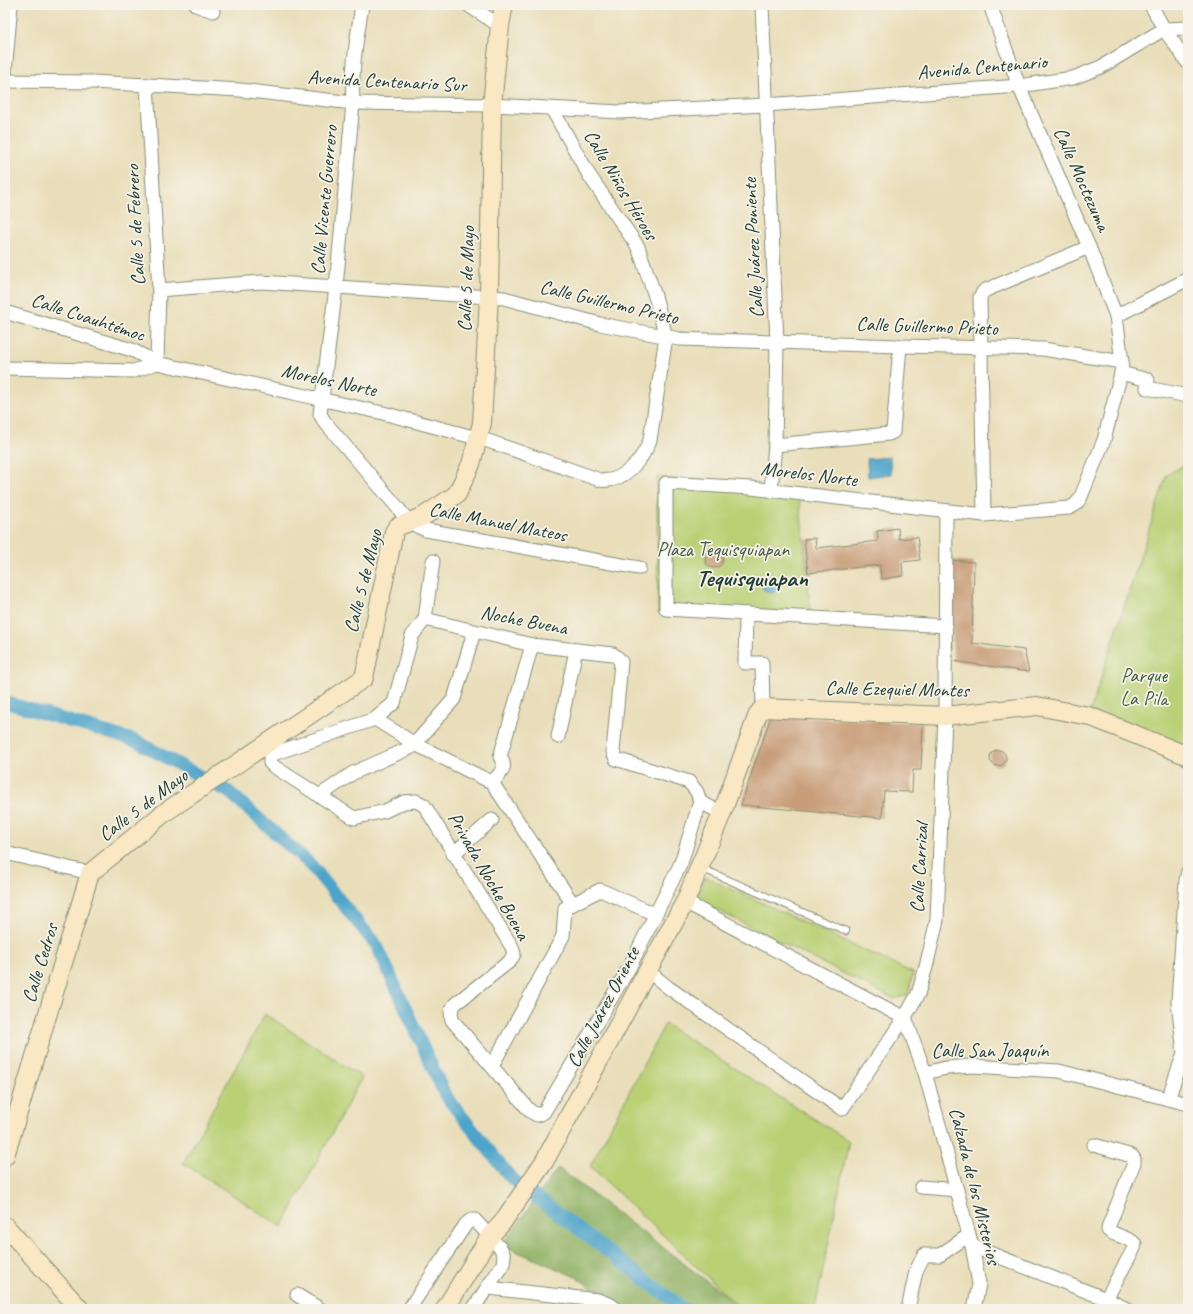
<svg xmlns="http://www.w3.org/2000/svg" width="1193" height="1314" font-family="Caveat,sans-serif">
<rect width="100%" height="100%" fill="#f7f3e8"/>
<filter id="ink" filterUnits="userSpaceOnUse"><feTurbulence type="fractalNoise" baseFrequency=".025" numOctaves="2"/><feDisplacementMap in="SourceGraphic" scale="8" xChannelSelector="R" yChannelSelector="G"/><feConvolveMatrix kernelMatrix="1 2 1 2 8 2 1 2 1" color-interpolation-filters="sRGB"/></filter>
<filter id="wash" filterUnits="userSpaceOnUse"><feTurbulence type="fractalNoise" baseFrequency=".012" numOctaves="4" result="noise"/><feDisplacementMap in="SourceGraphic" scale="16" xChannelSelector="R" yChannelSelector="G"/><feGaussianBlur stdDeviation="0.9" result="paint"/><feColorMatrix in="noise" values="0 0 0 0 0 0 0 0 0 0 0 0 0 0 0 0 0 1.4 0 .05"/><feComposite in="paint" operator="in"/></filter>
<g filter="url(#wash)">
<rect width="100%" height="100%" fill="#e9deb9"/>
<g fill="#b9d074" stroke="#6c8654">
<path d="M 1188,464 L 1188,752 L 1090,712 L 1167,474 Z"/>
<path d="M 657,477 L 799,494 L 811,614 L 658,613 Z"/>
<path d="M 706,877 L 913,973 L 908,995 L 894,999 L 695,899 Z"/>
<path d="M 265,1014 L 362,1077 L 282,1227 L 183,1163 Z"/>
<path d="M 665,1024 L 849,1141 L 815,1309 L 741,1309 L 590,1166 Z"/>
</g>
<path fill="#92b266" stroke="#58784d" d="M 558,1168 L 733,1301 L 742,1309 L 620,1309 L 578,1278 L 502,1245 Z"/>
<g fill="#4da4ca" stroke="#36707f">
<path d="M 890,457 L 891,474 L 868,477 L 867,459 Z"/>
<circle cx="771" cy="584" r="9"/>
</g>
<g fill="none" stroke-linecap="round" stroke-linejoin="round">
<path stroke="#4da4ca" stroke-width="13" d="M 5,702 L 136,741 L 229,792 L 311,865 L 377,946 L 445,1095 L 511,1178 L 684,1309"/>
</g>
<g id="blocks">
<g fill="#c89d79">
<path d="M 898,528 L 899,539 L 917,537 L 920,560 L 902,562 L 903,576 L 881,579 L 880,565 L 808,573 L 804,539 L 815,538 L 816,548 L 878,541 L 877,531 Z"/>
<circle cx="714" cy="559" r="9"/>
<path d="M 951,560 L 974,562 L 972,643 L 1024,650 L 1029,672 L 953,661 Z"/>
<path d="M 771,716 L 923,723 L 921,770 L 913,770 L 912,792 L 884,791 L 882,818 L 741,805 Z"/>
<circle cx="998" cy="758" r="8"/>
</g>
</g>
</g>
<g filter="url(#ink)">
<use href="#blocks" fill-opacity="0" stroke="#848e76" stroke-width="1"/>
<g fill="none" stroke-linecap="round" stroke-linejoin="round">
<defs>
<path id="lane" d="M 701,868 L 846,931"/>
<g id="street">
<path d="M 196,5 L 213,11"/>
<path d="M 362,5 C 357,38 351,70 353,103 L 336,287 L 320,414 L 324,421 L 398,508 C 405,519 414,526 426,530 L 639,568"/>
<path d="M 468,5 L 500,26"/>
<path d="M 762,5 L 777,342 L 775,445 L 771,490"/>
<path d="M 1151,5 L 1164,29 L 1188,63"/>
<path d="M 5,72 L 11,5"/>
<path d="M 5,81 L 92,82 L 240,90 L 353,103 L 492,105 L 620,112 L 766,105 L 1019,86 L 1073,78 L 1101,67 L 1164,29 L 1188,28"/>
<path d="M 147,85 L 159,290 L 157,363"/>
<path d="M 159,290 L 261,282 L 489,297 L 504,298 L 600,324 L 679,339 L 900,346 L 1043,349 L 1122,362"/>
<path d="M 5,312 L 132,350 L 157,363"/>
<path d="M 1116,316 L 1188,279"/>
<path d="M 5,368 L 134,371 L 157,363 L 383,413 L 488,441 L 600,480 C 623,484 643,459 650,440 L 666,337 L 655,296 L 638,247 L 589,175 L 552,109"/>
<path d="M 1121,373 L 1148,380 L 1147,388 L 1188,396"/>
<path d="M 775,445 L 889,434 L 893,432 L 900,346"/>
<path d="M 984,515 L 980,297 L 983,292 L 986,290 L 1089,247"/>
<path d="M 746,614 L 745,663 L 762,663 L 763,708"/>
<path d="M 425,619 L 433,561"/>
<path d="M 946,626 L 666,609 L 666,483 L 751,488 L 984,515 L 1069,508 L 1075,505 L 1080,499 L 1104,440 L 1121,373 L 1122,362 L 1116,316 L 1089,247 L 1019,86 L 990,5"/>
<path d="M 375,719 L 415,744 L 487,780 L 493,781"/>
<path d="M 558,737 L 576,650"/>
<path d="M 493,781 L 495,787 L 573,904"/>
<path d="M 493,781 C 501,773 508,767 500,757 L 532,645"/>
<path d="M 319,796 L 353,773 L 412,747 L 454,699 L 474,632"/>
<path d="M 700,802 L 681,863 L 629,968 L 544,1112 L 537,1115 L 530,1111 L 452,1020 L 451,1011 L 455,1004 L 510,961 L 514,954 L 512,947 L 424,805 L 416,801 L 404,802 L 385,811 L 354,818 L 273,766 L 270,763 L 270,758 L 273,754 L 375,719 L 394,703 L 412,636 L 425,619 L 532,645 L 613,654 L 618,658 L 621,662 L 613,752 L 616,759 L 689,782 L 697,792 L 700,802 L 722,813"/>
<path d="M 5,853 L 90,873"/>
<path d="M 453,854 L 492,820"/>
<path d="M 685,902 L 895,1013 L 905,1017 L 925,1073 L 972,1246 L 979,1284 L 974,1309"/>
<path d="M 648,971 L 669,988 L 842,1109 L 905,1017 L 918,994 L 926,967 L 937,920 L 945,716 L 946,511"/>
<path d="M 492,1066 L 563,936 L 565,908 L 600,890 L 655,914"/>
<path d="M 925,1073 L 946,1068 L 972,1066 L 1059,1071 L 1188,1104"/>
<path d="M 1168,1099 L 1184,1053 L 1178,1002 L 1186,880 L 1188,872"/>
<path d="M 1094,1145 L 1132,1156 L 1134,1159 L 1134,1163 L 1109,1225 L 1108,1230 C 1116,1237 1128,1236 1135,1244 L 1134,1248 L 1106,1299"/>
<path d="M 921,1187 L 957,1190"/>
<path d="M 972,1246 L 1106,1299 L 1127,1309"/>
<path d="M 488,1288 L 598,1300 L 611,1305 L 616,1309"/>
<path d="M 297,1295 L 320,1309"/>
<path d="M 409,1309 L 466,1224 L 471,1220 L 475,1220 L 501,1249 L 504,1256 L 503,1264 L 473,1309"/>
<path d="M 908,1309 L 916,1271 L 924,1255 L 940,1255 L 969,1235"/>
</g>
<g id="secondary">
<path d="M 5,1156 L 90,873 L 164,813 L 364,678 L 394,532 L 397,527 L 424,516 L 457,494 L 471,464 L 482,423 L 489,297 L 492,105 L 500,26 L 504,5"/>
<path d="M 5,1226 L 80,1309"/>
<path d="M 445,1309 L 490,1236 L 502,1223 L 544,1162 L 685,902 L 722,813 L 758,714 L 763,708 L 945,716 L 1037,706 L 1089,716 L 1188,756"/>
</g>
</defs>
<use href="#lane" stroke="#848e76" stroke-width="8"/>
<use href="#street" stroke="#848e76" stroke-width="15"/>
<use href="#secondary" stroke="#848e76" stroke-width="20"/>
<use href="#lane" stroke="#fff" stroke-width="6"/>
<use href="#street" stroke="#fff" stroke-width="13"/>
<use href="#secondary" stroke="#fae7c3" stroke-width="18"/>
</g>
</g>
<g text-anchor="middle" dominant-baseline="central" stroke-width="3.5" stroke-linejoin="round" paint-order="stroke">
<g font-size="20" fill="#1f3d34" stroke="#f7f3e8">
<text transform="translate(982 67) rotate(-5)">Avenida Centenario</text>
<text transform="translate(387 81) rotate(3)">Avenida Centenario Sur</text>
<text transform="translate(1082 179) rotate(66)">Calle Moctezuma</text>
<text transform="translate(621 185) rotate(59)">Calle Niños Héroes</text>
<text transform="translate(324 200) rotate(-85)">Calle Vicente Guerrero</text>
<text transform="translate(135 225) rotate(-93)">Calle 5 de Febrero</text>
<text transform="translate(753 248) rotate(-93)">Calle Juárez Poniente</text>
<text transform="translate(466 279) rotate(-88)">Calle 5 de Mayo</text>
<text transform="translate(609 302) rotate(13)">Calle Guillermo Prieto</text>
<text transform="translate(88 317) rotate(18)">Calle Cuauhtémoc</text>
<text transform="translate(927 326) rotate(2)">Calle Guillermo Prieto</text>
<text transform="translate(329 380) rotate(12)">Morelos Norte</text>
<text transform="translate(809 474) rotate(7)">Morelos Norte</text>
<text transform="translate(498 522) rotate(11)">Calle Manuel Mateos</text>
<text transform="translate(363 581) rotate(-76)">Calle 5 de Mayo</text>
<text transform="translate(524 620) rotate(11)">Noche Buena</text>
<text transform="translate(897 689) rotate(1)">Calle Ezequiel Montes</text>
<text transform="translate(143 805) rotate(-37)">Calle 5 de Mayo</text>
<text transform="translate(919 868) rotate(-87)">Calle Carrizal</text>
<text transform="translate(489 876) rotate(60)">Privada Noche Buena</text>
<text transform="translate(40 963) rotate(-73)">Calle Cedros</text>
<text transform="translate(603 1007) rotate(-62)">Calle Juárez Oriente</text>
<text x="990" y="1050">Calle San Joaquín</text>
<text transform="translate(975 1186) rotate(76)">Calzada de los Misterios</text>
</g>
<g font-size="20" fill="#3e5a41" stroke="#f7f3e8">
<text x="723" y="549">Plaza Tequisquiapan</text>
<text x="1144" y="675">Parque<tspan x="1144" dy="23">La Pila</tspan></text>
</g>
<g font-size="24" font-weight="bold" fill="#1f3d34" stroke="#f7f3e8">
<text x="752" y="578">Tequisquiapan</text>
</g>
</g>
<rect width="1193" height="1314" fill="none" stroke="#f7f3e8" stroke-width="20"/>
</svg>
